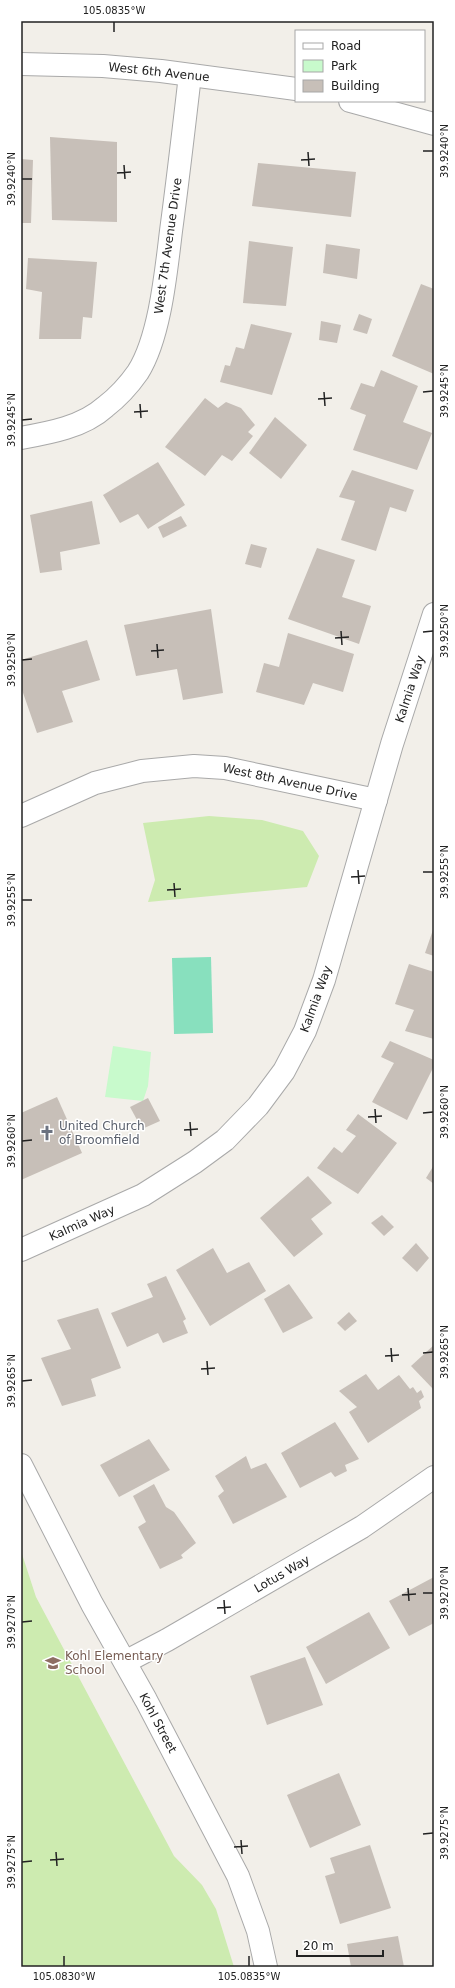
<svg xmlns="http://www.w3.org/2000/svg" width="455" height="1988" font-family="'DejaVu Sans',sans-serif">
<rect width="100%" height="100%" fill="#f2efe9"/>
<g fill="#cdebb0">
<path d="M 209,816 L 262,820 L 303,831 L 319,856 L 307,887 L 148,902 L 155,880 L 143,823 Z"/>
<path d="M 21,1551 L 36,1597 L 174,1856 L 202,1885 L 216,1909 L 234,1967 L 21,1967 Z"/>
</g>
<path fill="#c8facc" d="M 113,1046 L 151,1052 L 148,1086 L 143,1101 L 105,1097 Z"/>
<path fill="#88e0be" d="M 211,957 L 213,1033 L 174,1034 L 172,958 Z"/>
<g fill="#c7bfb8">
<path d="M 50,137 L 117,142 L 117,222 L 52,220 Z"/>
<path d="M 21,159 L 33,160 L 31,223 L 21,223 Z"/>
<path d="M 258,163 L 356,172 L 351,217 L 252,206 Z"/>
<path d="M 249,241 L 293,247 L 286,306 L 243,303 Z"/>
<path d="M 326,244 L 360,249 L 357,279 L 323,273 Z"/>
<path d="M 28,258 L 97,262 L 92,318 L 83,317 L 81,339 L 39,339 L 42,292 L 26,289 Z"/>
<path d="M 421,284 L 434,289 L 434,374 L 392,356 Z"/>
<path d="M 359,314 L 372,319 L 367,334 L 353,330 Z"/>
<path d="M 321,321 L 341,325 L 337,343 L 319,340 Z"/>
<path d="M 251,324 L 292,333 L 272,395 L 220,382 L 225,365 L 230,366 L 236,347 L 244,349 Z"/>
<path d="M 381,370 L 418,386 L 403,422 L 432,433 L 417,470 L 353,450 L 366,415 L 350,409 L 361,383 L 374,387 Z"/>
<path d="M 205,398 L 218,408 L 226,402 L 241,408 L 255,425 L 248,432 L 253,436 L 232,461 L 222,455 L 205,476 L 165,447 Z"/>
<path d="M 275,417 L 307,445 L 281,479 L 249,453 Z"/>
<path d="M 158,462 L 185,505 L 148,529 L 138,514 L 120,523 L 103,495 Z"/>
<path d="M 352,470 L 414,490 L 406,512 L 390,507 L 376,551 L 341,540 L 355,501 L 339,497 Z"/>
<path d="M 92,501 L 100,544 L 60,552 L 62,570 L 40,573 L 30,515 Z"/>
<path d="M 181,516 L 187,526 L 163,538 L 158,527 Z"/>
<path d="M 251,544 L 267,548 L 261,568 L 245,564 Z"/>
<path d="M 317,548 L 355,560 L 342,597 L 371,606 L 359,644 L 288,619 Z"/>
<path d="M 211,609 L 223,693 L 183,700 L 177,669 L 136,676 L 124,625 Z"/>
<path d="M 288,633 L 354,654 L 343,692 L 313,683 L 304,705 L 256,692 L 264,663 L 279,667 Z"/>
<path d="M 87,640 L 100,680 L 62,691 L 73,722 L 37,733 L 21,687 L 21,660 Z"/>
<path d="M 434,927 L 434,956 L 425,953 Z"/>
<path d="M 409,964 L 434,972 L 434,1039 L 405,1031 L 414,1010 L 395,1004 Z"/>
<path d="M 390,1041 L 434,1060 L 434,1066 L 407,1120 L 372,1102 L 394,1063 L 381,1057 Z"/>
<path d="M 57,1097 L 82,1153 L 21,1180 L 21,1113 Z"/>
<path d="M 148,1098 L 160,1121 L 142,1129 L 130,1107 Z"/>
<path d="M 358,1114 L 397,1143 L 358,1194 L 317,1168 L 334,1147 L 342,1153 L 356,1136 L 346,1130 Z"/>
<path d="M 434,1165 L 434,1184 L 426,1178 Z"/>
<path d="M 308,1176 L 332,1203 L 311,1219 L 323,1234 L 294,1257 L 260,1218 Z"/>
<path d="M 382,1215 L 394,1227 L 384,1236 L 371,1223 Z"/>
<path d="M 416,1243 L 429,1258 L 417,1272 L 402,1258 Z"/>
<path d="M 213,1248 L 227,1273 L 249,1262 L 266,1291 L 210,1326 L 176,1270 Z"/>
<path d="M 166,1276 L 186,1319 L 183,1321 L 188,1333 L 163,1343 L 158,1333 L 127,1347 L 111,1313 L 153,1297 L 147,1284 Z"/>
<path d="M 289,1284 L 313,1318 L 283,1333 L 264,1299 Z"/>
<path d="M 98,1308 L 121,1368 L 91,1379 L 96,1396 L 62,1406 L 41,1358 L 71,1349 L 57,1320 Z"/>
<path d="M 349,1312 L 357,1321 L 345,1331 L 337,1323 Z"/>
<path d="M 434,1345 L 434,1390 L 411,1366 Z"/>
<path d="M 366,1374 L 378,1390 L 399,1375 L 410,1389 L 413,1387 L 417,1393 L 421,1390 L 424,1397 L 419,1401 L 421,1408 L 368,1443 L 349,1412 L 357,1407 L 339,1391 Z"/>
<path d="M 335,1422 L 359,1459 L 345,1465 L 347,1471 L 335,1477 L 331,1472 L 300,1488 L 281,1453 Z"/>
<path d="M 149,1439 L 170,1470 L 119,1497 L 100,1465 Z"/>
<path d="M 246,1456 L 251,1469 L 266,1463 L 287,1497 L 233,1524 L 218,1496 L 224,1491 L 215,1476 Z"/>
<path d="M 154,1484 L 166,1507 L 174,1512 L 196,1543 L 181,1555 L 183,1558 L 160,1569 L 138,1527 L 146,1522 L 133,1496 Z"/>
<path d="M 434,1577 L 434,1623 L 409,1636 L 389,1601 Z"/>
<path d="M 369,1612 L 390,1648 L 326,1684 L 306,1647 Z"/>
<path d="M 305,1657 L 323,1705 L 267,1725 L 250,1676 Z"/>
<path d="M 339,1773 L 361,1825 L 310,1848 L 287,1795 Z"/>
<path d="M 370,1845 L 391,1908 L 340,1924 L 325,1876 L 335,1873 L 330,1858 Z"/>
<path d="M 398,1936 L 404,1967 L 351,1967 L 347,1944 Z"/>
</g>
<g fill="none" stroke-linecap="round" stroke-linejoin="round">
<defs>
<g id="minor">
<path d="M 21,64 L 103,66 L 161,71 L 296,89"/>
<path d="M 350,101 L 434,124"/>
<path d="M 21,438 C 49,433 83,427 105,407 C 118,397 129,385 138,372 C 160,337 166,272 171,231 C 178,179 184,127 190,75"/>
<path d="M 21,816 L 95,783 L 142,771 L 194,766 L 225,768 L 376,800"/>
<path d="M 21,1250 L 143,1195 L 195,1162 L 225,1140 L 258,1106 L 284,1071 L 305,1031 L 324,980 L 392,744 L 434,614"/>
<path d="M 21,1465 L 92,1604 L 146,1700 L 238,1876 L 258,1931 L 266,1967"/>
<path d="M 125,1662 L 167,1640 L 362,1527 L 434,1477"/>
</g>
</defs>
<use href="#minor" stroke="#a9a9a9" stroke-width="24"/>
<use href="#minor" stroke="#fff" stroke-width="22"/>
</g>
<path fill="none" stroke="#222" stroke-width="1.5" d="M 114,22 L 114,32M 423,151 L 433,151M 308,152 L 309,166M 301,160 L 315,159M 124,165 L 125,179M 117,173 L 131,172M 22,179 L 32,179M 324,392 L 325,406M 423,392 L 433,391M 318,399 L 332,398M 140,404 L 141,418M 134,412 L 148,411M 22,420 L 32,419M 341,631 L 342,645M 423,632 L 433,631M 335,638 L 349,637M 157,644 L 158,658M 151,651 L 164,650M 22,660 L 32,659M 358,870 L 359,884M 423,872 L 433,872M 351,877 L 365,876M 174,883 L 175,897M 167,890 L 181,889M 22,900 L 32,900M 375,1109 L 376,1123M 423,1113 L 433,1112M 368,1117 L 382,1116M 190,1122 L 191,1136M 184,1130 L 198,1129M 22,1141 L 32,1140M 391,1348 L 392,1362M 423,1353 L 433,1352M 385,1356 L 399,1355M 207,1361 L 208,1375M 201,1369 L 215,1368M 22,1381 L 32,1380M 408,1588 L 409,1601M 423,1593 L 433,1593M 402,1595 L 416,1594M 224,1600 L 225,1614M 217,1608 L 231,1607M 22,1622 L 32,1621M 423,1834 L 433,1833M 241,1840 L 242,1854M 234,1847 L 248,1846M 56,1852 L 57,1866M 50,1860 L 64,1859M 22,1862 L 32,1861M 64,1956 L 64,1966M 249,1956 L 249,1966"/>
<defs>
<symbol id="church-bare" viewBox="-9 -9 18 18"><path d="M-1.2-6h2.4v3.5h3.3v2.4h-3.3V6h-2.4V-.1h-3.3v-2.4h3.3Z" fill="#6b7280" stroke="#fff" stroke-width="2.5" paint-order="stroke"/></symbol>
<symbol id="school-bare" viewBox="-9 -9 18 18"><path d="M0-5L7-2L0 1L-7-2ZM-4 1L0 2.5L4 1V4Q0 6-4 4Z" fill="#8d6e63" stroke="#fff" stroke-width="2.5" paint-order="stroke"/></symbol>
</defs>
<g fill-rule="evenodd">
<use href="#church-bare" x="36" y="1122" width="22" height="22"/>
<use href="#school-bare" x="42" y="1652" width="22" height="22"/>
</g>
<g text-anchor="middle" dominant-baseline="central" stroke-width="3" stroke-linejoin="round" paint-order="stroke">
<g font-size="12" fill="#222" stroke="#fff">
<text transform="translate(159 72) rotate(6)">West 6th Avenue</text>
<text transform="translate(168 246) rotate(-82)">West 7th Avenue Drive</text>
<text transform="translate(410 689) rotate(-72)">Kalmia Way</text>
<text transform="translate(290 782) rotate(12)">West 8th Avenue Drive</text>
<text transform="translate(316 999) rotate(-70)">Kalmia Way</text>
<text transform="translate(82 1223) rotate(-24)">Kalmia Way</text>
<text transform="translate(282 1574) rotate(-30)">Lotus Way</text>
<text transform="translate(158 1723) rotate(62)">Kohl Street</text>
</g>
<g font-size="12" fill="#5b616d" stroke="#fff" text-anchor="start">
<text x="59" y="1126">United Church<tspan x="59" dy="14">of Broomfield</tspan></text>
</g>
<g font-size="12" fill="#785e54" stroke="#fff" text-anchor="start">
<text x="65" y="1656">Kohl Elementary<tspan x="65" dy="14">School</tspan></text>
</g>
</g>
<rect width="455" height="1988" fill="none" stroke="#ffffff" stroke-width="44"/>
<rect x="295" y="30" width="130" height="72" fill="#ffffff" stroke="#a7a7a7"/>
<rect x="303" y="43" width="20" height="6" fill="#ffffff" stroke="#a7a7a7"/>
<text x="331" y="50" font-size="12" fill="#222222">Road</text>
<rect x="303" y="60" width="20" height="12" fill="#c8facc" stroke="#a7a7a7"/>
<text x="331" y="70" font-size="12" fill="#222222">Park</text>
<rect x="303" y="80" width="20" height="12" fill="#c7bfb8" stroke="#a7a7a7"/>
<text x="331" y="90" font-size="12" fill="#222222">Building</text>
<path d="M297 1950v6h86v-6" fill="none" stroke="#222222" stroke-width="2"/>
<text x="303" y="1950" font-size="12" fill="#222222" stroke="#ffffff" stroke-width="3" paint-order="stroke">20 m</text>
<rect x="22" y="22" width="411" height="1944" fill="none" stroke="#222" stroke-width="1.5"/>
<g font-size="10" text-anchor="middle" fill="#222">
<text x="114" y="14">105.0835°W</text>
<text transform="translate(444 151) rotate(-90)" y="4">39.9240°N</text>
<text transform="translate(11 179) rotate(-90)" y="4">39.9240°N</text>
<text transform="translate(444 391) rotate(-90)" y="4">39.9245°N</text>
<text transform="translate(11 420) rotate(-90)" y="4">39.9245°N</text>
<text transform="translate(444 631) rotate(-90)" y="4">39.9250°N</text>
<text transform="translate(11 660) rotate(-90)" y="4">39.9250°N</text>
<text transform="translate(444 872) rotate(-90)" y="4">39.9255°N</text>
<text transform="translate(11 900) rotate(-90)" y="4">39.9255°N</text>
<text transform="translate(444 1112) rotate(-90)" y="4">39.9260°N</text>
<text transform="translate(11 1141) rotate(-90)" y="4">39.9260°N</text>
<text transform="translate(444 1352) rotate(-90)" y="4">39.9265°N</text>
<text transform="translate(11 1381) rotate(-90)" y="4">39.9265°N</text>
<text transform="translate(444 1593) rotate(-90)" y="4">39.9270°N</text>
<text transform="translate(11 1622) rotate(-90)" y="4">39.9270°N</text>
<text transform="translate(444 1833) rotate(-90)" y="4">39.9275°N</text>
<text transform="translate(11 1862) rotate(-90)" y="4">39.9275°N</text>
<text x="64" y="1980">105.0830°W</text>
<text x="249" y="1980">105.0835°W</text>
</g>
</svg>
